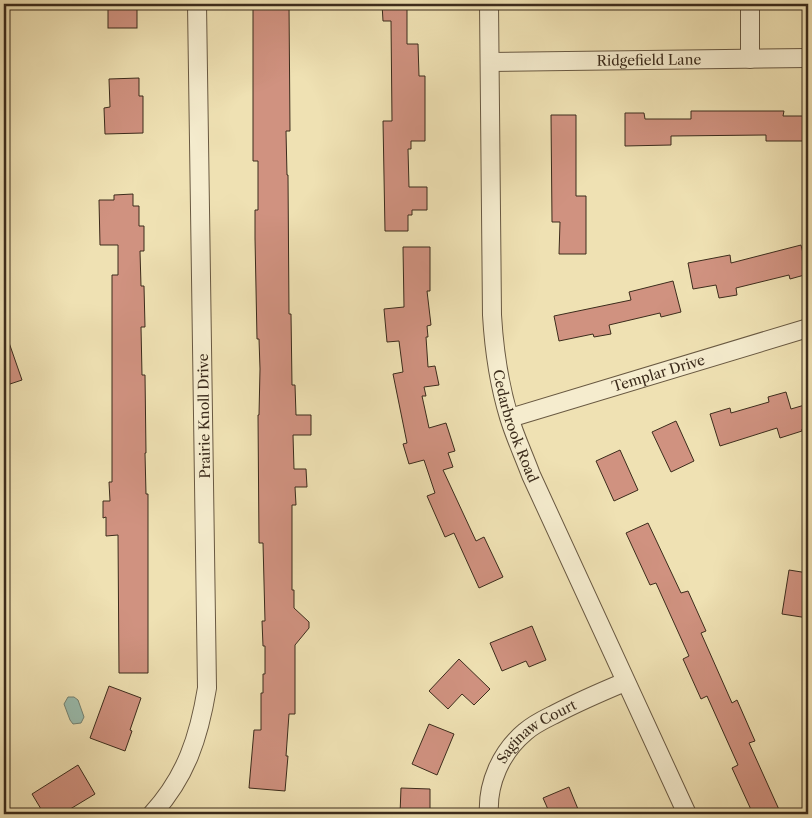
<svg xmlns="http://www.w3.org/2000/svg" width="812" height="818" font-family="'Libre Caslon Text',serif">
<rect width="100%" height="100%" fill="#efe1b3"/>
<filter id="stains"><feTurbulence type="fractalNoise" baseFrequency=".004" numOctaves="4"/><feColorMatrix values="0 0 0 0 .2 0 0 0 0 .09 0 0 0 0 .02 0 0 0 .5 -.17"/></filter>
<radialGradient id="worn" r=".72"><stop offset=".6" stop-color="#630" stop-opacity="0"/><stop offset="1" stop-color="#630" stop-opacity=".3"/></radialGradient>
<path fill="#9abdaf" stroke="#748374" d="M 68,697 L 74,697 L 78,700 L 84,717 L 81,723 L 73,724 L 70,720 L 64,704 Z"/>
<g fill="#d09280" stroke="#3c2c1c">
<rect x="108" y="4" width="29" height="24"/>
<path d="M 253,4 L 289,4 L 290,131 L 286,131 L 287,175 L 288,175 L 289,314 L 291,314 L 292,385 L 295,385 L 296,415 L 311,415 L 311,435 L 293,435 L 294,469 L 306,469 L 307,487 L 295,487 L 296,505 L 292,505 L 292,590 L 294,590 L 294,608 L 309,622 L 309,628 L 295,645 L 295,714 L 289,714 L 286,756 L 288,756 L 285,791 L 249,788 L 254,730 L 261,730 L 261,693 L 263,693 L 263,674 L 265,674 L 265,646 L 263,646 L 262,621 L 265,621 L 263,543 L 259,543 L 258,415 L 259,415 L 260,369 L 259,339 L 257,339 L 255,238 L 255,210 L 258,210 L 258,161 L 253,161 Z"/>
<path d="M 382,4 L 407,4 L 407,44 L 418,44 L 419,76 L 425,76 L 425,141 L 411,141 L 411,149 L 408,149 L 409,187 L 427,187 L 427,210 L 412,210 L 412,215 L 408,215 L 408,231 L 385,231 L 383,121 L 392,121 L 391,21 L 383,21 Z"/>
<path d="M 139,78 L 139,96 L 143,96 L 143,133 L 105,134 L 104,108 L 110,107 L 109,79 Z"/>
<path d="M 691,111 L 784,111 L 783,116 L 808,116 L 808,141 L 766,141 L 766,135 L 671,136 L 671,145 L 625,146 L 625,113 L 644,113 L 645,119 L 691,119 Z"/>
<path d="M 551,115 L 576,115 L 576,196 L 586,196 L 586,254 L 559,254 L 560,222 L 552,222 Z"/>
<path d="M 133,194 L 133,206 L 139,206 L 139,226 L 144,226 L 144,251 L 140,251 L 141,286 L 144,286 L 145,327 L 141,327 L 142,375 L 145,375 L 146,453 L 145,453 L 146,494 L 148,494 L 148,673 L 119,673 L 118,535 L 106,536 L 106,517 L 103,518 L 103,501 L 110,501 L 109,482 L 112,482 L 112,275 L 118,275 L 118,245 L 100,245 L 99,200 L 114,200 L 114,195 Z"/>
<path d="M 801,245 L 808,274 L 790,279 L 789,275 L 736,288 L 737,295 L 719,298 L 716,285 L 693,289 L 688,263 L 730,255 L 731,263 Z"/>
<path d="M 403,247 L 430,247 L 430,291 L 427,291 L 431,325 L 427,326 L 428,337 L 426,337 L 428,367 L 435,366 L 439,385 L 424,387 L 426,396 L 422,396 L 429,428 L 446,423 L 455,451 L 448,453 L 453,467 L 443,470 L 476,541 L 484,537 L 503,577 L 479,588 L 454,533 L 445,537 L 427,496 L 435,493 L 424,460 L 409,464 L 403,444 L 407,443 L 393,374 L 403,372 L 399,341 L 387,342 L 384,309 L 404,307 Z"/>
<path d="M 673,281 L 681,312 L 661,317 L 660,313 L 609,325 L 611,334 L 594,337 L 593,334 L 559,341 L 554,316 L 631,300 L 629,292 Z"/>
<path d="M 4,334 L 6,334 L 22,380 L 4,386 Z"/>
<path d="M 786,392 L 791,409 L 808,404 L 808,427 L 802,429 L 802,431 L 780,438 L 777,428 L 720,446 L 710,414 L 730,408 L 731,413 L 769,402 L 768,397 Z"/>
<path d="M 676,421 L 694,461 L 671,472 L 652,432 Z"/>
<path d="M 620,450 L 638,490 L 614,501 L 596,461 Z"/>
<path d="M 648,523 L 681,593 L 688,591 L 706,631 L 701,633 L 732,703 L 737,700 L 755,741 L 749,743 L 781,814 L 753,814 L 732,768 L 738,765 L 707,696 L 701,699 L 683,659 L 689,656 L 656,583 L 650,585 L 626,533 Z"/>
<path d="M 789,570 L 808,573 L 808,618 L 782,614 Z"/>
<path d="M 532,626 L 546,660 L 529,667 L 526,661 L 502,671 L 490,643 Z"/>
<path d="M 459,659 L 490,689 L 474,705 L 462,694 L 448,709 L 429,691 Z"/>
<path d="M 109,686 L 141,698 L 130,730 L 132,731 L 125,751 L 90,738 Z"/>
<path d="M 429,724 L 454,734 L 437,775 L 412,764 Z"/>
<path d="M 78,765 L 95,794 L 62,814 L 44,814 L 32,794 Z"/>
<path d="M 569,787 L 580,814 L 550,814 L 543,798 Z"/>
<path d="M 401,788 L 430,789 L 430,814 L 400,814 Z"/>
</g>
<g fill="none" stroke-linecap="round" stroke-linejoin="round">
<defs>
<g id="street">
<path id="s1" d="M 489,4 L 492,315 C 494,349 499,384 509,417 C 515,437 524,456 531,475 L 687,814"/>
<path d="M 750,4 L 750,59"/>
<path id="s2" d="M 490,62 L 808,58"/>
<path id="s3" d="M 510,418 L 808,328"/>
<path d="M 152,814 C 186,777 199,737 207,688 L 197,4"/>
<path id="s4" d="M 489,814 C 487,784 501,752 525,732 C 534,724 545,719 555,714 C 578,702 601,692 625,682"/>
</g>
</defs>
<use href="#street" stroke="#695942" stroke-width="20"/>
<use href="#street" stroke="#f5ecce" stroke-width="18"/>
</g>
<g text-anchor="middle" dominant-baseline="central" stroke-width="4" stroke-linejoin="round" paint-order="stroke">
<g font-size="14" fill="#3c2c1c" stroke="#f5ecce">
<text stroke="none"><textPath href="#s2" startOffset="159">Ridgefield Lane</textPath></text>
<text stroke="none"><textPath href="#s3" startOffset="155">Templar Drive</textPath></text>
<text transform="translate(204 416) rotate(-91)">Prairie Knoll Drive</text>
<text stroke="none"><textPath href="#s1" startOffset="425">Cedarbrook Road</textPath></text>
<text stroke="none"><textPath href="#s4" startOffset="102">Saginaw Court</textPath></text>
</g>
</g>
<rect width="812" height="818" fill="none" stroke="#efe1b3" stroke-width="20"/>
<rect x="5" y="5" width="802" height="808" fill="none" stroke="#3c2c1c" stroke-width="2.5"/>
<rect x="10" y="10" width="792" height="798" fill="none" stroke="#3c2c1c"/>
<rect width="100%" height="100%" filter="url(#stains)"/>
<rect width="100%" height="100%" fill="url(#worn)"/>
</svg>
